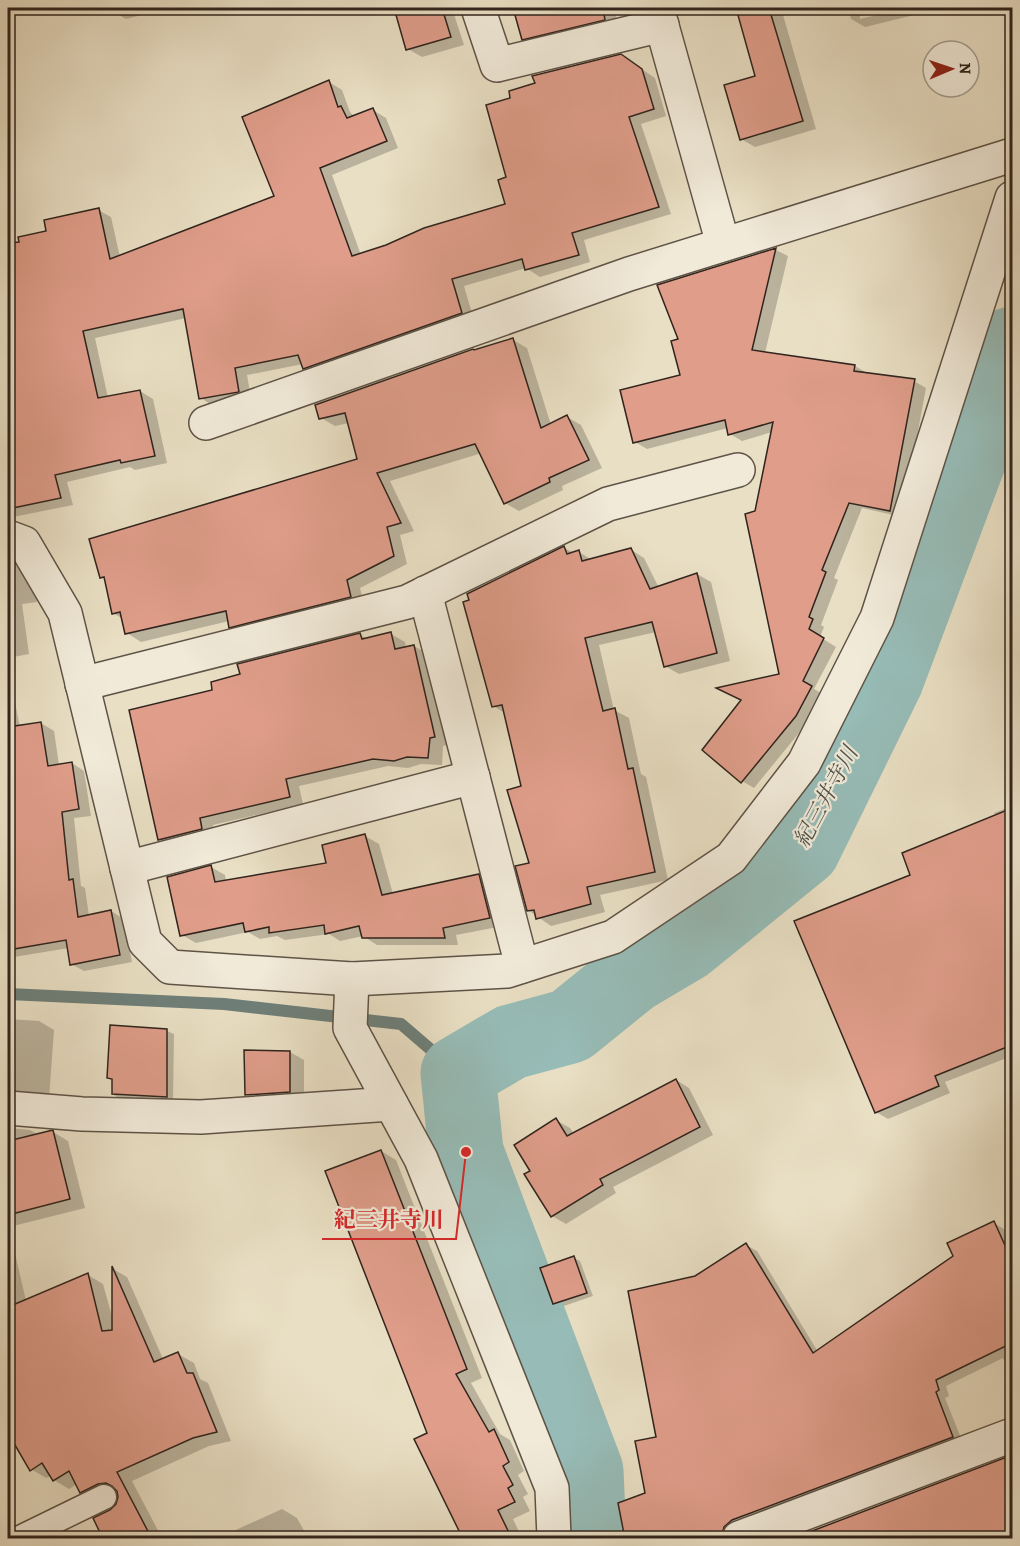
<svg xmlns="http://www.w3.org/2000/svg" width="1020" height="1546" font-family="Alegreya,'Noto Serif JP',serif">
<rect width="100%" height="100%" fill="#e9dfc4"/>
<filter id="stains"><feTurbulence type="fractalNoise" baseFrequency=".00333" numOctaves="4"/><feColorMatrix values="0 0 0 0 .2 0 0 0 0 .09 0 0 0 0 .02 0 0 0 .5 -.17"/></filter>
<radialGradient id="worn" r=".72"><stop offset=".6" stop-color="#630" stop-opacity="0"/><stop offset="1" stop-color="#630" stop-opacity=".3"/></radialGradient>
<g fill="#0003">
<path d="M 111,8 L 169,8 L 126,19 L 112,11 Z"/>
<path d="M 395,8 L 452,8 L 464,45 L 422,57 L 408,49 Z"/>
<path d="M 515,8 L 614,8 L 618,27 L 537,47 L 523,39 Z"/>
<path d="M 706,8 L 781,8 L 816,129 L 755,147 L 741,139 L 757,77 L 738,10 L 731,13 L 722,8 L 711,11 Z"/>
<path d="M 848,8 L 894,8 L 860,16 L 860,19 L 906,8 L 943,8 L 865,27 L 851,19 Z"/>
<path d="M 634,64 L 655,78 L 666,116 L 641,124 L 671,214 L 584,240 L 590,262 L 540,277 L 526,268 L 464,286 L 474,320 L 317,375 L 304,368 L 303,364 L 247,375 L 251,398 L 213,406 L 201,398 L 186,318 L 95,338 L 108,398 L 140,391 L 153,399 L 167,463 L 135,470 L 130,467 L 67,482 L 73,505 L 8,518 L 8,285 L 28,281 L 47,232 L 98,210 L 111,217 L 120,257 L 276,197 L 329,82 L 342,90 L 350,112 L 355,117 L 373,110 L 386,118 L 398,148 L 332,175 L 361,255 L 507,205 L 508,178 Z"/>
<path d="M 776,250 L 788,256 L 765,353 L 855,366 L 867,373 L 914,381 L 926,388 L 902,517 L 862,508 L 834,578 L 838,580 L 821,625 L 824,627 L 820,637 L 836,647 L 814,689 L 823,694 L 808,722 L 754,788 L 742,781 L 743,700 L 781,675 L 756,513 L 772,432 L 742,441 L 730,434 L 728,428 L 647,449 L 635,442 L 682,376 L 680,340 L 659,286 Z"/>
<path d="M 513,340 L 527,348 L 551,425 L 567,417 L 581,425 L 602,468 L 562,486 L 563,490 L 519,511 L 505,503 L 482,453 L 390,481 L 414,531 L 400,535 L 407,564 L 360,588 L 364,604 L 244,635 L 231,627 L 229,621 L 141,642 L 127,633 L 123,619 L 113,613 L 106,580 L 102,577 L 359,460 L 349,423 L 335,426 L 321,418 Z"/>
<path d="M 564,548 L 574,553 L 579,552 L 592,560 L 630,549 L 644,558 L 659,588 L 697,574 L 711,582 L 730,661 L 679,674 L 665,666 L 656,632 L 599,645 L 614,710 L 629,718 L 641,774 L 646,777 L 668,880 L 600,895 L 605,912 L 551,926 L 528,910 L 531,865 L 522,787 L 505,713 L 493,706 Z"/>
<path d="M 8,557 L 24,567 L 35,585 L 37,602 L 22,604 L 29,654 L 8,658 Z"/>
<path d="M 391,634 L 405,642 L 406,648 L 414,646 L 428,654 L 448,745 L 443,746 L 442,765 L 421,764 L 408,768 L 388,766 L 299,786 L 303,804 L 213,825 L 215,836 L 173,847 L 159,839 L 214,691 L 360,635 L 367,639 Z"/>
<path d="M 8,667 L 20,727 L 41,723 L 54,731 L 59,765 L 72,763 L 84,771 L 91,816 L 74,818 L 81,886 L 85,888 L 89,916 L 111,911 L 124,919 L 132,962 L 84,971 L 71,964 L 69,948 L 8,958 Z"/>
<path d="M 1012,806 L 1012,1056 L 945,1082 L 950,1093 L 888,1119 L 876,1112 L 912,876 L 996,816 L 994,813 Z"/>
<path d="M 365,836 L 379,844 L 393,894 L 478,876 L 492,884 L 503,926 L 456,935 L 458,945 L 377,945 L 363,936 L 340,941 L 329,934 L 285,940 L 277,936 L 260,939 L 248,932 L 196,943 L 182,935 L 211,867 L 225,875 L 226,881 L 327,864 Z"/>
<path d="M 8,1019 L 39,1021 L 54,1030 L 49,1099 L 8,1108 Z"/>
<path d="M 167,1031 L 174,1034 L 173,1100 L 120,1099 L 114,1095 L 114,1080 L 109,1078 Z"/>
<path d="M 290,1052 L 304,1060 L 304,1099 L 260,1102 L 246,1094 Z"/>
<path d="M 676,1080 L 689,1088 L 713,1135 L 613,1187 L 616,1193 L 566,1224 L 552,1216 L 556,1120 L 570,1128 L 574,1134 Z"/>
<path d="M 8,1128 L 30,1130 L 39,1135 L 53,1132 L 68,1141 L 85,1208 L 9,1227 L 26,1301 L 88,1275 L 103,1284 L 113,1320 L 113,1269 L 127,1277 L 163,1359 L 178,1354 L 194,1363 L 200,1379 L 208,1383 L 231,1441 L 209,1446 L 132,1481 L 162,1538 L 105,1538 L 120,1497 L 118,1492 L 97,1501 L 81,1492 L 77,1484 L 69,1489 L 54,1480 L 51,1476 L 46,1478 L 31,1469 L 8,1430 Z"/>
<path d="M 381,1151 L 396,1160 L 482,1378 L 471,1383 L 500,1434 L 510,1440 L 524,1471 L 518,1475 L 528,1494 L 523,1497 L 530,1511 L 513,1519 L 522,1538 L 465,1538 L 429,1433 Z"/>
<path d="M 994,1223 L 1004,1229 L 1012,1246 L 1012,1379 L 1003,1358 L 946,1386 L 949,1396 L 945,1398 L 963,1443 L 728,1538 L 626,1538 L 647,1494 L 695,1277 L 746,1245 L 757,1251 L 818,1352 L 955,1257 Z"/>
<path d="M 574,1258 L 580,1261 L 593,1296 L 561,1307 L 554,1303 Z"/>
<path d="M 282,1509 L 297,1518 L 308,1538 L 232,1538 L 229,1533 Z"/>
</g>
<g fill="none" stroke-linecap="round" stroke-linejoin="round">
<path stroke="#6e7f79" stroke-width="12" d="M 8,994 L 224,1004 L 401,1024 L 458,1073"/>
<path stroke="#97bcb7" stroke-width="75" d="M 589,1538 L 586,1471 L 466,1152 L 458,1073 L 511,1042 L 570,1026 L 632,976 L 686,944 L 803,849 L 886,680 L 1012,344"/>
</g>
<g fill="#df9d8a" stroke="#30241d" stroke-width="1.5">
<path d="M 394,8 L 442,8 L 451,37 L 406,50 Z"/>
<path d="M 513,8 L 603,8 L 605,20 L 522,40 Z"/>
<path d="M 736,8 L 769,8 L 803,121 L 740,140 L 724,85 L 755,76 Z"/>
<path d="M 621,54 L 642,69 L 654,109 L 629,117 L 659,207 L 572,233 L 579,255 L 525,270 L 522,259 L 452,279 L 462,313 L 303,369 L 298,355 L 235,368 L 239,392 L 199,399 L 183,309 L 83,331 L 98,398 L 140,390 L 155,456 L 121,463 L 120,460 L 55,475 L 61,498 L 8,509 L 8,243 L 19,242 L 18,237 L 46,231 L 44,220 L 99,208 L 110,259 L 274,196 L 242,117 L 329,80 L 338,107 L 341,106 L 347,118 L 373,108 L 387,141 L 320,168 L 352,256 L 386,245 L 424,228 L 505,204 L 498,180 L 506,177 L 486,105 L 510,98 L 509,91 L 535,83 L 532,76 Z"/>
<path d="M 776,248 L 752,350 L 855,365 L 854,371 L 915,379 L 890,511 L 849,503 L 822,570 L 826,572 L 809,617 L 813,619 L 809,629 L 824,638 L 803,681 L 812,686 L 796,716 L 741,783 L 702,750 L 741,700 L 716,688 L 779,674 L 745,514 L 755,511 L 773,422 L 728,435 L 725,420 L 633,443 L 620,390 L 680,375 L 671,341 L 678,339 L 657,285 Z"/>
<path d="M 513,338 L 541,428 L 567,415 L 589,460 L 549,478 L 550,482 L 504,504 L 475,444 L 377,473 L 401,523 L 387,527 L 394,556 L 347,580 L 351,597 L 229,628 L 226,611 L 125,634 L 120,612 L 112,614 L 104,577 L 100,578 L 89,539 L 357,459 L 345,413 L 319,419 L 315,405 L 473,349 L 474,350 Z"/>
<path d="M 564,546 L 567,554 L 579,550 L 582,561 L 631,548 L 650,589 L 697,573 L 717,653 L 664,667 L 652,622 L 585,638 L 603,711 L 615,708 L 628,769 L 633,768 L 655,872 L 587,887 L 591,904 L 536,919 L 534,910 L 527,911 L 515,866 L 529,863 L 507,790 L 521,786 L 502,705 L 492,707 L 463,602 L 469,600 L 467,594 Z"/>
<path d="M 391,632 L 395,649 L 414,645 L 435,737 L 430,738 L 428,758 L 407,757 L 394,761 L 373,759 L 286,779 L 290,797 L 200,818 L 202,829 L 158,840 L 129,710 L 212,690 L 211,682 L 240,674 L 237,664 L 360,633 L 362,639 Z"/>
<path d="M 41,722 L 48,766 L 72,762 L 79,809 L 62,812 L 69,880 L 73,879 L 78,917 L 111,910 L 120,955 L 70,965 L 66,940 L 8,950 L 8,727 Z"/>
<path d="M 1012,808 L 1012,1045 L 935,1076 L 939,1086 L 875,1113 L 794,921 L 910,875 L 902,853 Z"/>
<path d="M 365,834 L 382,895 L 479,874 L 490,918 L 443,928 L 445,938 L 362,938 L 359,926 L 325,934 L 324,925 L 269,933 L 269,927 L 245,932 L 243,923 L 180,936 L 167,877 L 211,865 L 215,882 L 326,863 L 322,845 Z"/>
<path d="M 110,1025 L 167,1029 L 167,1097 L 112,1094 L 112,1079 L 107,1078 Z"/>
<path d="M 244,1050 L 290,1051 L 290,1092 L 245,1095 Z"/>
<path d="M 676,1079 L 700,1127 L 600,1179 L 603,1185 L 551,1217 L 524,1174 L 530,1171 L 514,1145 L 556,1118 L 567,1136 Z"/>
<path d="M 53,1130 L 70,1199 L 8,1215 L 8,1141 Z"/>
<path d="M 381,1150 L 467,1369 L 456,1374 L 489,1432 L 494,1429 L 509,1462 L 503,1466 L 513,1485 L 508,1488 L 515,1502 L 498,1510 L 512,1539 L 463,1539 L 414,1439 L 427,1433 L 325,1171 Z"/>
<path d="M 994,1221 L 1012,1261 L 1012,1343 L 936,1380 L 939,1390 L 936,1392 L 953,1437 L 732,1520 L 724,1527 L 721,1539 L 625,1539 L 618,1503 L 645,1493 L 635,1441 L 656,1437 L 628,1291 L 695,1276 L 746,1243 L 813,1353 L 953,1256 L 947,1243 Z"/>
<path d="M 574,1256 L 587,1293 L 553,1304 L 540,1268 Z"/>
<path d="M 112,1266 L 154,1362 L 178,1352 L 187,1373 L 193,1373 L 217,1432 L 193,1438 L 117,1472 L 152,1539 L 103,1539 L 93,1518 L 110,1510 L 116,1504 L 118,1497 L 117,1491 L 112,1486 L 106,1483 L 98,1484 L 80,1493 L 69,1471 L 53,1481 L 42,1463 L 30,1471 L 8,1433 L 8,1307 L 88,1273 L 102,1331 L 112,1330 Z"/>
<path d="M 1012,1455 L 1012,1539 L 791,1539 Z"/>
</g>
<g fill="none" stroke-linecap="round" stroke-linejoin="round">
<defs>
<path id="service" d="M 20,1538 L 104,1497"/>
<g id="minor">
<path d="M 478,8 L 497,65 L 662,25"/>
<path d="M 657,8 L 723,244"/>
<path d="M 206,423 L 629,274 L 1012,155"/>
<path d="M 8,537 L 24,543 L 65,613 L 145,942 L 170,967 L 352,979 L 507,971 L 613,937 L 731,858 L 804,763 L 877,618 L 1012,198"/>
<path d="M 425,593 L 522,966"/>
<path d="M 82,684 L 407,602 L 608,504 L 738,470"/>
<path d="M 127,868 L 473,777"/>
<path d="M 352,979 L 350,1028 L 421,1159 L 552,1488 L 554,1538"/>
<path d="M 8,1108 L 82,1114 L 201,1117 L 391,1104"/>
<path d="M 739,1538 L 1012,1435"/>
</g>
</defs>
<use href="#service" stroke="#5e5347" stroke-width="27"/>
<use href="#minor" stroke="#5e5347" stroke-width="36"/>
<use href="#service" stroke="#f1ead9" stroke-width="24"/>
<use href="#minor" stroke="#f1ead9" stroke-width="33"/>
</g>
<g text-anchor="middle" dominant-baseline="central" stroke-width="4.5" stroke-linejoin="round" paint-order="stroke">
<g font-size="22" font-style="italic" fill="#4f524b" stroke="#f1ead9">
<text transform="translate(826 797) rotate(-62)">紀三井寺川</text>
</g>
</g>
<path fill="none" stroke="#d62828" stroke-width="2" d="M466 1152L456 1239H322"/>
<circle fill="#d62828" stroke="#f1ead9" stroke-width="2" cx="466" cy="1152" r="6"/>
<g font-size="22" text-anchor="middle" font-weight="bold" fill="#d62828" stroke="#f1ead9" stroke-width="4.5" stroke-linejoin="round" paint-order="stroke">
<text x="389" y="1227">紀三井寺川</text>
</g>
<rect width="1020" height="1546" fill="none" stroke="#e9dfc4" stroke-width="30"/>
<rect x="9" y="9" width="1002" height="1528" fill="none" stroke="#30241d" stroke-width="3"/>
<rect x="15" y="15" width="990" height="1516" fill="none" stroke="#30241d" stroke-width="1.5"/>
<g transform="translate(951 69) rotate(88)"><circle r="28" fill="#f1ead9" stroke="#a49b8e" stroke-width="1.5"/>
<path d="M0-4.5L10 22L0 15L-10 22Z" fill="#8f2418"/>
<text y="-9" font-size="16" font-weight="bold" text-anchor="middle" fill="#30241d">N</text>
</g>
<rect width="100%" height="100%" filter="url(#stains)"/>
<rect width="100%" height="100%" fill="url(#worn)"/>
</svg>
